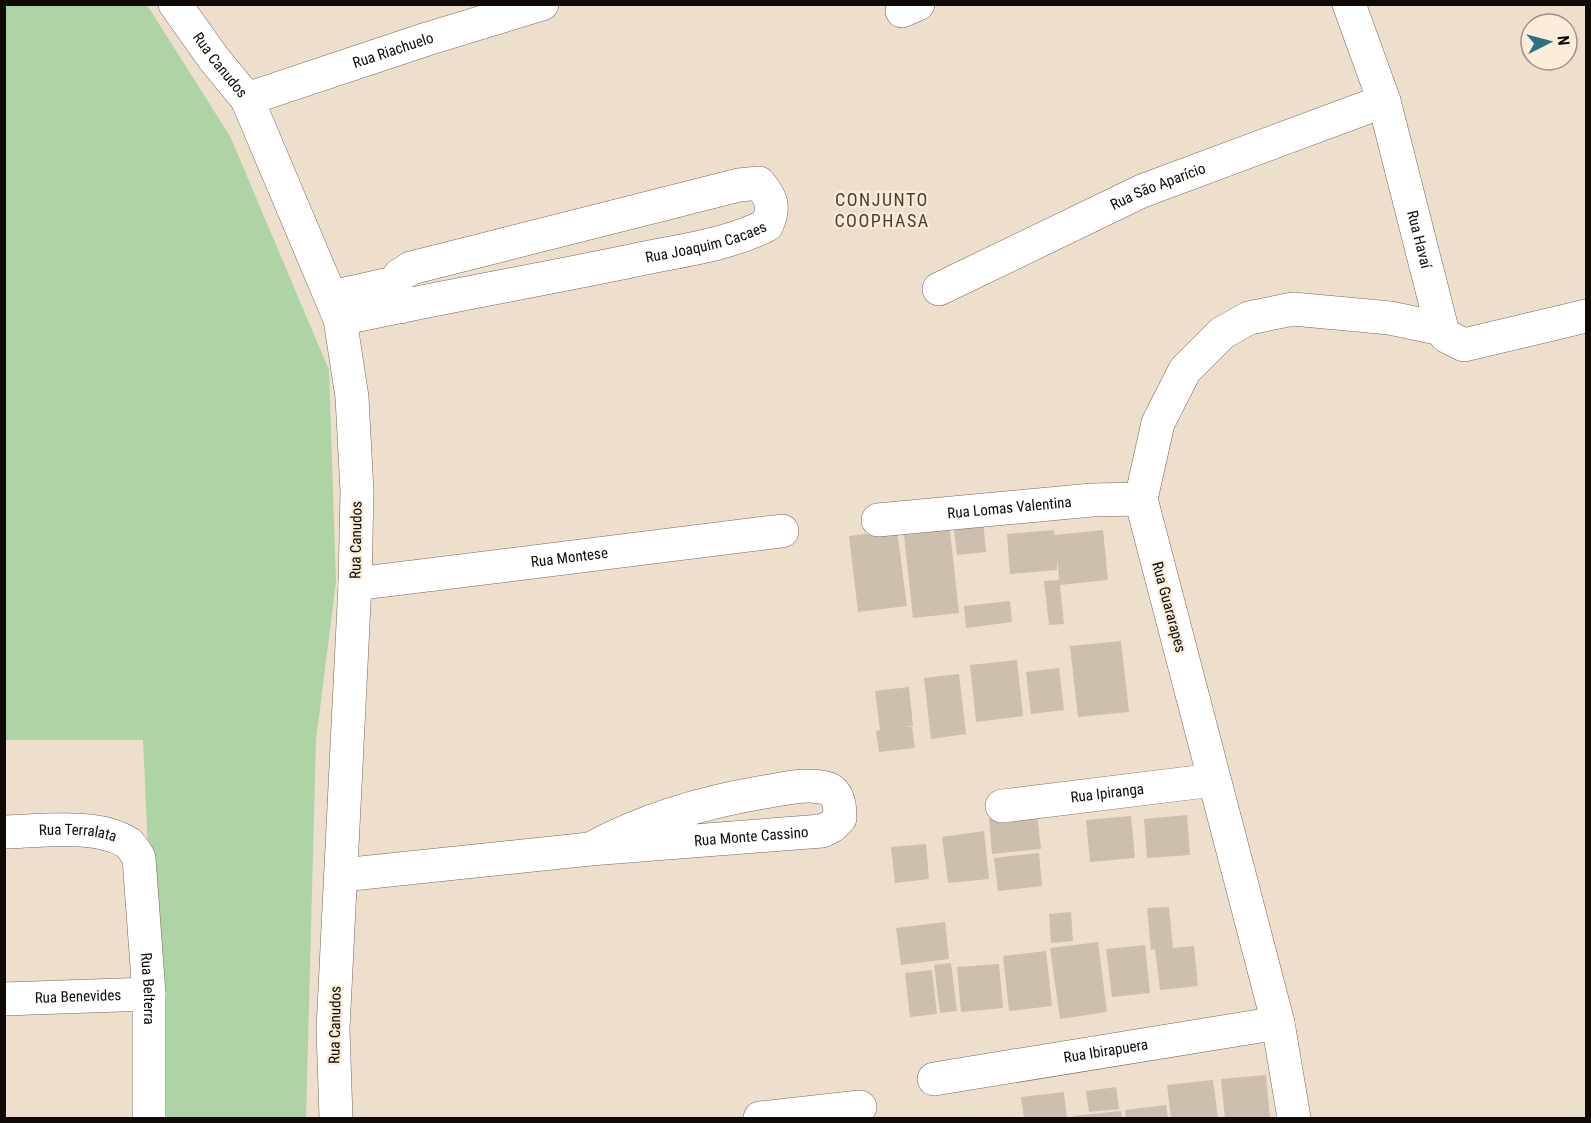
<svg xmlns="http://www.w3.org/2000/svg" width="1591" height="1123" font-family="'Roboto Condensed',sans-serif">
<rect width="100%" height="100%" fill="#eedfcd"/>
<path fill="#aed4a6" d="M 4,5 L 147,5 L 230,136 L 329,370 L 336,582 L 316,740 L 306,1118 L 160,1118 L 143,740 L 5,740 Z"/>
<g fill="#cdbfad">
<path d="M 983,519 L 986,552 L 957,555 L 953,522 Z"/>
<path d="M 949,522 L 959,613 L 913,618 L 903,527 Z"/>
<path d="M 897,530 L 907,606 L 858,612 L 849,536 Z"/>
<path d="M 1054,530 L 1055,535 L 1103,530 L 1108,580 L 1060,585 L 1064,624 L 1049,625 L 1044,581 L 1059,580 L 1057,557 L 1057,570 L 1010,574 L 1007,534 Z"/>
<path d="M 1010,601 L 1012,622 L 966,628 L 964,606 Z"/>
<path d="M 1121,641 L 1129,712 L 1078,717 L 1070,646 Z"/>
<path d="M 1017,660 L 1023,716 L 976,722 L 970,665 Z"/>
<path d="M 1059,668 L 1064,710 L 1031,714 L 1026,672 Z"/>
<path d="M 959,674 L 966,734 L 931,739 L 924,678 Z"/>
<path d="M 909,687 L 913,726 L 905,727 L 912,727 L 915,748 L 879,752 L 876,731 L 880,730 L 875,691 Z"/>
<path d="M 1037,813 L 1041,849 L 992,854 L 989,818 Z"/>
<path d="M 1187,815 L 1190,855 L 1147,858 L 1144,819 Z"/>
<path d="M 1131,816 L 1135,858 L 1090,862 L 1086,820 Z"/>
<path d="M 984,831 L 989,879 L 948,883 L 942,837 Z"/>
<path d="M 926,844 L 929,879 L 895,883 L 891,847 Z"/>
<path d="M 1039,853 L 1042,886 L 998,891 L 994,858 Z"/>
<path d="M 1169,907 L 1173,948 L 1194,946 L 1198,986 L 1160,990 L 1155,949 L 1151,950 L 1147,908 Z"/>
<path d="M 1071,912 L 1073,941 L 1051,943 L 1049,914 Z"/>
<path d="M 945,922 L 949,959 L 901,965 L 896,928 Z"/>
<path d="M 1098,942 L 1107,1012 L 1060,1019 L 1050,948 Z"/>
<path d="M 1145,945 L 1150,993 L 1112,997 L 1106,949 Z"/>
<path d="M 1046,951 L 1052,1006 L 1009,1011 L 1003,956 Z"/>
<path d="M 951,963 L 957,1011 L 940,1013 L 934,965 Z"/>
<path d="M 999,964 L 1003,1008 L 961,1012 L 957,967 Z"/>
<path d="M 932,970 L 937,1014 L 910,1017 L 905,973 Z"/>
<path d="M 1266,1075 L 1270,1118 L 1225,1118 L 1221,1079 Z"/>
<path d="M 1213,1080 L 1218,1118 L 1171,1118 L 1167,1085 Z"/>
<path d="M 1116,1087 L 1119,1109 L 1089,1112 L 1086,1091 Z"/>
<path d="M 1064,1092 L 1067,1118 L 1024,1118 L 1021,1097 Z"/>
<path d="M 1166,1105 L 1168,1118 L 1126,1118 L 1125,1110 Z"/>
<path d="M 1121,1111 L 1122,1118 L 1073,1118 L 1073,1116 Z"/>
</g>
<g fill="none" stroke-linecap="round" stroke-linejoin="round">
<defs>
<g id="minor">
<path id="s1" d="M 175,4 L 214,59 L 247,99 L 340,319 L 352,397 L 357,492 L 355,584 L 333,1029 L 336,1118"/>
<path id="s2" d="M 1349,4 L 1384,101 L 1442,329 L 1446,336 L 1464,345 L 1586,316"/>
<path d="M 902,11 L 918,4"/>
<path id="s3" d="M 247,99 L 427,39 L 542,4"/>
<path id="s4" d="M 939,289 L 1142,191 L 1384,101"/>
<path d="M 331,297 L 394,283"/>
<path id="s5" d="M 340,319 C 436,298 534,281 631,261 C 676,251 726,246 767,225 C 775,206 772,199 759,183 L 739,185 L 411,268 L 400,275 L 394,283 L 400,307"/>
<path id="s6" d="M 878,520 L 1092,500 L 1141,499"/>
<path id="s7" d="M 355,584 L 782,531"/>
<path id="s8" d="M 1002,806 L 1214,780"/>
<path id="s9" d="M 4,832 C 40,831 98,823 128,843 C 133,847 136,853 139,858 L 149,994 L 149,1118"/>
<path id="s10" d="M 342,875 L 590,849 L 822,831 L 832,826 L 840,818 C 840,806 839,792 826,788 C 808,783 787,788 770,791 C 707,801 647,818 590,849"/>
<path id="s11" d="M 4,999 L 149,994"/>
<path id="s12" d="M 934,1079 L 1278,1023"/>
<path d="M 760,1118 L 860,1107"/>
<path d="M 1294,1118 L 1278,1023 L 1141,499 L 1158,423 L 1185,370 L 1222,333 L 1249,318 L 1293,309 L 1390,318 L 1442,329"/>
</g>
</defs>
<use href="#minor" stroke="#746757" stroke-width="34"/>
<use href="#minor" stroke="#fff" stroke-width="33"/>
</g>
<g text-anchor="middle" dominant-baseline="central" stroke-width="4.5" stroke-linejoin="round" paint-order="stroke">
<g font-size="15" fill="#0f0a05" stroke="#fbedda">
<text stroke="none"><textPath href="#s3" startOffset="154">Rua Riachuelo</textPath></text>
<text stroke="none"><textPath href="#s1" startOffset="76">Rua Canudos</textPath></text>
<text stroke="none"><textPath href="#s4" startOffset="242">Rua São Aparício</textPath></text>
<text stroke="none"><textPath href="#s5" startOffset="374">Rua Joaquim Cacaes</textPath></text>
<text stroke="none"><textPath href="#s2" startOffset="246">Rua Havaí</textPath></text>
<text stroke="none"><textPath href="#s6" startOffset="132">Rua Lomas Valentina</textPath></text>
<text transform="translate(356 540) rotate(-89)">Rua Canudos</text>
<text stroke="none"><textPath href="#s7" startOffset="216">Rua Montese</textPath></text>
<text transform="translate(1169 607) rotate(75)">Rua Guararapes</text>
<text stroke="none"><textPath href="#s8" startOffset="106">Rua Ipiranga</textPath></text>
<text stroke="none"><textPath href="#s9" startOffset="74">Rua Terralata</textPath></text>
<text stroke="none"><textPath href="#s10" startOffset="411">Rua Monte Cassino</textPath></text>
<text stroke="none"><textPath href="#s9" startOffset="276">Rua Belterra</textPath></text>
<text stroke="none"><textPath href="#s11" startOffset="74">Rua Benevides</textPath></text>
<text transform="translate(335 1025) rotate(-89)">Rua Canudos</text>
<text stroke="none"><textPath href="#s12" startOffset="174">Rua Ibirapuera</textPath></text>
</g>
<g font-size="18" letter-spacing="1.5" fill="#4a3e2f" stroke="#fbedda">
<text x="882" y="199">CONJUNTO<tspan x="882" dy="21">COOPHASA</tspan></text>
</g>
</g>
<rect width="1591" height="1123" fill="none" stroke="#0f0a05" stroke-width="12"/>
<g transform="translate(1549 42) rotate(84)"><circle r="28" fill="#fbedda" stroke="#9d9285" stroke-width="1.5"/>
<path d="M0-4.5L10 22L0 15L-10 22Z" fill="#2d7182"/>
<text y="-9" font-size="16" font-weight="bold" text-anchor="middle" fill="#0f0a05">N</text>
</g>
</svg>
